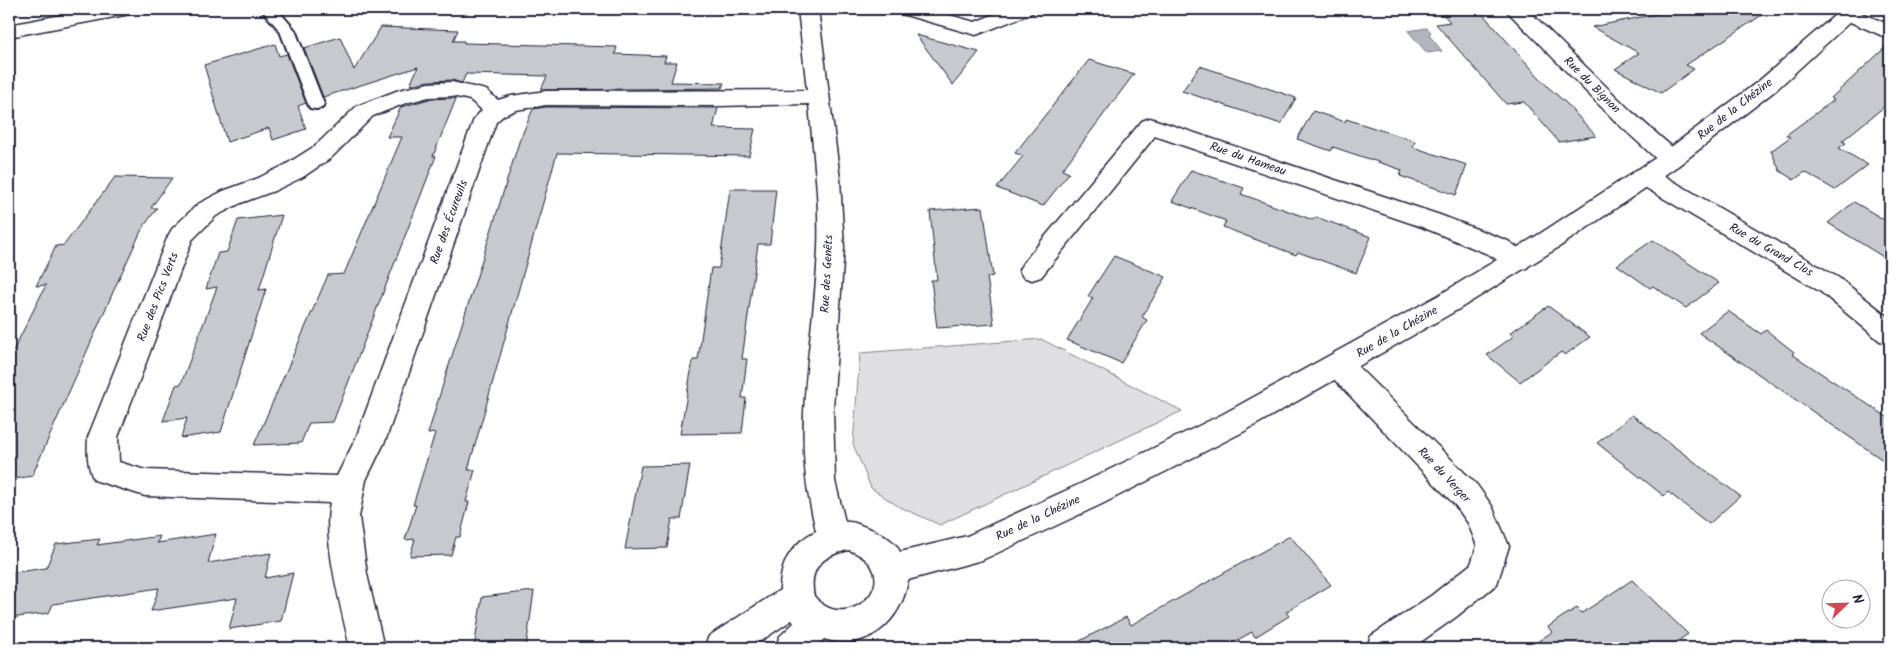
<svg xmlns="http://www.w3.org/2000/svg" width="1899" height="657" font-family="Kalam,sans-serif">
<rect width="100%" height="100%" fill="#fff"/>
<filter id="ink" filterUnits="userSpaceOnUse"><feTurbulence type="fractalNoise" baseFrequency=".02" numOctaves="2"/><feDisplacementMap in="SourceGraphic" scale="10" xChannelSelector="R" yChannelSelector="G"/><feConvolveMatrix kernelMatrix="1 2 1 2 8 2 1 2 1" color-interpolation-filters="sRGB"/></filter>
<g filter="url(#ink)">
<path fill="#dfdfe2" stroke="#80808e" d="M 1041,339 L 1182,411 L 940,525 L 898,506 L 871,488 L 853,444 L 860,353 Z"/>
<path fill="#b4b4bc" stroke="#7a7a88" d="M 1427,28 L 1431,32 L 1429,35 L 1442,51 L 1427,53 L 1408,31 Z"/>
<g fill="#c8c8cf" stroke="#22223b">
<path d="M 1681,9 L 1771,9 L 1686,65 L 1694,69 L 1661,93 L 1615,69 L 1639,53 L 1592,27 Z"/>
<path d="M 1479,10 L 1548,87 L 1565,102 L 1596,136 L 1559,142 L 1524,102 L 1506,104 L 1436,24 L 1450,22 L 1443,14 Z"/>
<path d="M 381,27 L 458,30 L 453,41 L 464,41 L 464,43 L 617,47 L 615,54 L 666,56 L 664,62 L 677,62 L 671,82 L 724,83 L 722,88 L 541,90 L 547,76 L 466,74 L 462,83 L 452,80 L 429,81 L 410,85 L 418,67 L 323,97 L 304,48 L 340,37 L 354,70 Z"/>
<path d="M 916,35 L 979,52 L 953,85 Z"/>
<path d="M 1890,43 L 1890,102 L 1842,141 L 1846,143 L 1839,148 L 1868,165 L 1835,190 L 1805,172 L 1794,180 L 1780,171 L 1771,151 L 1790,137 L 1786,135 L 1834,100 L 1831,98 Z"/>
<path d="M 275,44 L 279,56 L 287,54 L 306,103 L 298,106 L 306,129 L 273,140 L 269,128 L 227,142 L 204,65 Z"/>
<path d="M 1089,60 L 1134,74 L 1062,170 L 1069,173 L 1043,206 L 997,188 L 1023,156 L 1015,153 Z"/>
<path d="M 1200,66 L 1279,92 L 1296,98 L 1281,124 L 1182,91 Z"/>
<path d="M 452,98 L 456,99 L 433,156 L 436,156 L 333,422 L 309,423 L 301,443 L 254,445 L 328,275 L 344,274 L 402,137 L 387,137 L 401,107 L 429,99 Z"/>
<path d="M 546,107 L 718,108 L 713,128 L 755,129 L 749,156 L 557,153 L 468,470 L 475,470 L 466,502 L 469,502 L 460,537 L 456,537 L 451,555 L 410,556 L 415,539 L 405,540 L 416,505 L 413,505 L 435,433 L 428,434 L 435,410 L 519,142 L 533,109 Z"/>
<path d="M 1313,111 L 1345,122 L 1346,119 L 1415,141 L 1413,147 L 1467,165 L 1456,195 L 1400,176 L 1402,170 L 1333,147 L 1331,151 L 1297,139 Z"/>
<path d="M 1191,170 L 1244,188 L 1241,194 L 1313,220 L 1316,217 L 1371,237 L 1356,273 L 1298,252 L 1296,255 L 1223,227 L 1226,221 L 1172,201 Z"/>
<path d="M 115,177 L 172,178 L 151,208 L 157,208 L 142,229 L 117,283 L 32,476 L 9,480 L 9,359 L 46,285 L 36,286 L 56,246 L 64,245 Z"/>
<path d="M 730,189 L 776,189 L 770,244 L 758,244 L 742,359 L 747,359 L 742,398 L 746,398 L 742,433 L 680,434 L 693,360 L 698,360 L 711,268 L 719,268 Z"/>
<path d="M 1854,202 L 1890,223 L 1890,261 L 1828,223 Z"/>
<path d="M 983,207 L 993,276 L 987,277 L 994,324 L 937,328 L 931,280 L 937,280 L 930,211 Z"/>
<path d="M 282,215 L 259,290 L 266,289 L 221,432 L 181,438 L 187,418 L 163,421 L 176,385 L 181,384 L 217,287 L 206,289 L 218,253 L 227,252 L 238,220 Z"/>
<path d="M 1653,240 L 1719,283 L 1686,308 L 1653,286 L 1650,288 L 1617,265 Z"/>
<path d="M 1114,256 L 1166,277 L 1142,317 L 1147,320 L 1121,363 L 1067,340 L 1093,298 L 1088,296 Z"/>
<path d="M 1548,306 L 1590,337 L 1565,355 L 1561,352 L 1520,382 L 1487,355 L 1514,336 L 1510,333 Z"/>
<path d="M 1728,311 L 1761,334 L 1766,330 L 1794,352 L 1792,354 L 1890,419 L 1890,465 L 1699,333 Z"/>
<path d="M 1632,415 L 1740,496 L 1709,524 L 1668,492 L 1664,496 L 1597,443 Z"/>
<path d="M 690,465 L 681,519 L 672,519 L 667,548 L 625,549 L 641,466 Z"/>
<path d="M 216,534 L 208,563 L 271,553 L 265,578 L 293,573 L 281,621 L 229,629 L 237,598 L 151,611 L 159,588 L 53,604 L 49,613 L 9,618 L 9,573 L 46,568 L 56,544 L 100,539 L 97,545 L 160,536 L 157,543 Z"/>
<path d="M 1290,536 L 1331,585 L 1286,612 L 1289,616 L 1255,637 L 1252,632 L 1223,648 L 1066,648 L 1126,617 L 1131,625 Z"/>
<path d="M 1632,580 L 1688,634 L 1668,648 L 1528,648 L 1552,632 L 1548,627 L 1562,617 L 1577,608 L 1582,613 Z"/>
<path d="M 534,591 L 526,648 L 474,648 L 482,597 Z"/>
</g>
<g fill="none" stroke-linecap="round" stroke-linejoin="round">
<defs>
<path id="lane" d="M 261,9 L 277,9 L 295,30 L 324,104 L 322,108 L 316,109 L 310,108 L 308,104 L 280,31 Z"/>
<g id="street">
<path d="M 93,9 L 135,9 L 132,13 L 125,15 L 9,37 L 9,25 Z"/>
<path d="M 798,9 L 818,9 L 840,179 L 844,248 L 833,408 L 835,481 L 849,538 L 844,548 L 833,552 L 822,548 C 816,535 814,522 811,508 C 792,422 815,335 818,248 C 820,200 813,152 809,104 L 719,106 L 546,105 L 516,110 L 504,115 L 496,122 L 386,439 L 366,480 L 359,517 L 367,574 L 384,648 L 350,648 C 342,610 322,539 330,503 L 145,496 L 94,480 C 87,466 87,453 88,437 L 168,236 L 172,229 L 198,204 L 223,191 L 256,179 L 285,165 L 315,146 L 357,106 L 399,90 L 429,83 L 452,82 L 486,90 L 498,100 L 511,96 L 546,91 L 807,90 ZM 452,96 L 470,100 L 482,110 L 474,119 L 356,438 L 337,476 L 145,470 L 119,462 L 118,437 L 192,240 L 216,216 L 241,203 L 274,191 L 303,177 L 331,158 L 373,116 L 406,103 L 429,97 Z"/>
<path d="M 895,9 L 927,9 L 975,22 L 1007,9 L 1035,9 L 1032,13 L 976,35 L 898,13 Z"/>
<path d="M 1505,9 L 1527,9 L 1632,112 L 1679,153 L 1683,159 L 1679,165 L 1671,167 L 1663,165 L 1616,122 Z"/>
<path d="M 1852,9 L 1890,25 L 1890,39 L 1841,18 L 1838,14 L 1841,10 Z"/>
<path d="M 1150,118 L 1440,215 L 1508,241 L 1527,254 L 1531,261 L 1527,268 L 1518,271 L 1509,268 L 1490,255 L 1422,227 L 1155,136 L 1041,277 L 1032,280 L 1023,277 L 1019,270 L 1023,263 L 1142,121 Z"/>
<path d="M 1645,168 L 1654,170 L 1839,278 L 1890,318 L 1890,344 L 1880,341 L 1821,292 L 1636,182 L 1633,176 L 1636,170 Z"/>
<path d="M 1338,354 L 1348,357 L 1477,485 L 1492,506 L 1509,546 L 1497,584 L 1456,617 L 1412,648 L 1366,648 L 1371,636 L 1432,595 L 1471,564 L 1477,546 L 1468,523 L 1455,505 L 1328,373 L 1324,365 L 1328,357 Z"/>
</g>
<path id="secondary" d="M 1842,9 L 1864,9 L 1776,90 L 1679,165 L 1559,247 L 1459,309 L 1243,432 L 1102,504 L 982,560 L 908,580 C 902,621 867,653 824,639 L 815,648 L 775,648 L 780,636 L 794,623 L 792,620 L 750,648 L 704,648 L 709,636 L 780,590 C 780,558 797,537 826,527 C 833,524 842,521 849,522 C 856,522 864,527 871,529 C 882,534 895,540 900,552 L 967,536 L 1080,484 L 1223,414 L 1439,295 L 1541,233 L 1663,153 L 1760,80 ZM 849,550 C 912,574 847,639 814,596 C 808,568 823,555 849,550 Z"/>
</defs>
<use href="#lane" stroke="#22223b" stroke-width="4"/>
<use href="#street" stroke="#22223b" stroke-width="3"/>
<use href="#secondary" stroke="#22223b" stroke-width="3"/>
<use href="#lane" fill="#fff" fill-rule="evenodd"/>
<use href="#street" fill="#fff" fill-rule="evenodd"/>
<use href="#secondary" fill="#fff" fill-rule="evenodd"/>
</g>
</g>
<g text-anchor="middle" dominant-baseline="central" stroke-width="4" stroke-linejoin="round" paint-order="stroke">
<g font-size="12" fill="#22223b" stroke="#fff">
<text transform="translate(1592 85) rotate(45)">Rue du Bignon</text>
<text transform="translate(1735 109) rotate(-38)">Rue de la Chézine</text>
<text transform="translate(1248 159) rotate(19)">Rue du Hameau</text>
<text transform="translate(449 222) rotate(-70)">Rue des Écureuils</text>
<text transform="translate(1771 250) rotate(30)">Rue du Grand Clos</text>
<text transform="translate(827 274) rotate(-87)">Rue des Genêts</text>
<text transform="translate(158 297) rotate(-69)">Rue des Pics Verts</text>
<text transform="translate(1397 332) rotate(-30)">Rue de la Chézine</text>
<text transform="translate(1444 475) rotate(47)">Rue du Verger</text>
<text transform="translate(1038 518) rotate(-25)">Rue de la Chézine</text>
</g>
</g>
<rect width="1899" height="657" fill="none" stroke="#fff" stroke-width="30"/>
<rect x="15" y="15" width="1869" height="627" fill="none" stroke="#22223b" stroke-width="2" filter="url(#ink)"/>
<g transform="translate(1846 604) rotate(67)"><circle r="24" fill="#ffffff" stroke="#a7a7b1"/>
<path d="M0-4L9 19L0 12L-9 19Z" fill="#d1495b"/>
<text y="-8" font-size="14" font-weight="bold" text-anchor="middle" fill="#22223b">N</text>
</g>
</svg>
